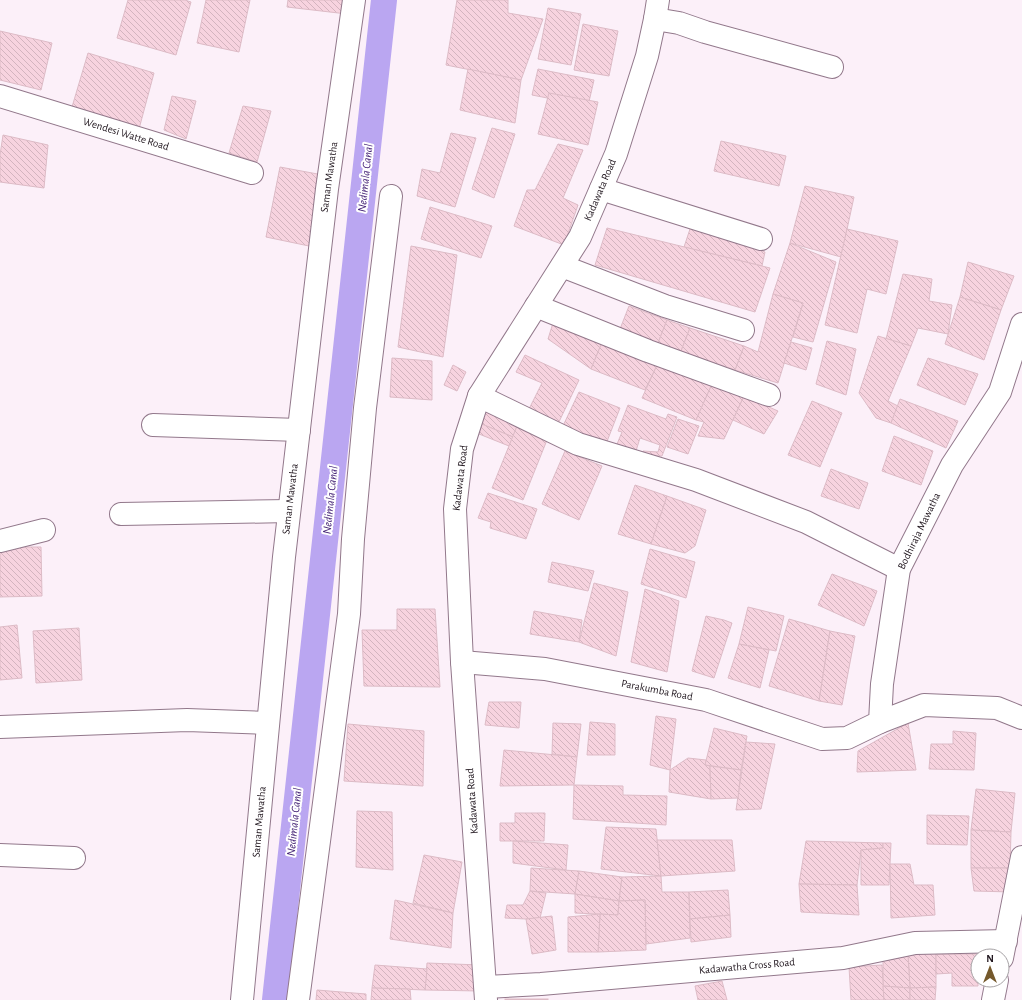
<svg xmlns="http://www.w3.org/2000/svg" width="1022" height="1000" font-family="'Alegreya Sans',sans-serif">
<defs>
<pattern id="building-back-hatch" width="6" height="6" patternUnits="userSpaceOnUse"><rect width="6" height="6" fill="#f7d3df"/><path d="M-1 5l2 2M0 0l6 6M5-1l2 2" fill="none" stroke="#d3b4bf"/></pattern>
</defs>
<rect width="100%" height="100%" fill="#fcf0f9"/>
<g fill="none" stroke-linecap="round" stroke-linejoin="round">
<path stroke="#baa6f1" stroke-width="26" d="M 275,1000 L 384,0"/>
</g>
<g fill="url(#building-back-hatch)" stroke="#ddbbc6">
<path d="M 128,0 L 185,0 L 191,2 L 176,55 L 117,38 Z"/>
<path d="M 206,0 L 250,0 L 239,52 L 197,43 Z"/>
<path d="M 288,0 L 348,0 L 347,14 L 287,7 Z"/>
<path d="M 457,0 L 508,0 L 508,13 L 543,19 L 521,80 L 446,65 Z"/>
<path d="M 548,8 L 581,14 L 571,65 L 538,59 Z"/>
<path d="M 583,24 L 618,31 L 609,76 L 574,70 Z"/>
<path d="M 0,31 L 52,43 L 41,90 L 0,80 Z"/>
<path d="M 88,53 L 154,73 L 139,129 L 72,107 Z"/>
<path d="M 468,69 L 521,80 L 515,123 L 460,110 Z"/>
<path d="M 538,69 L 594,80 L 588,106 L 532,95 Z"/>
<path d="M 549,93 L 598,102 L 588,145 L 538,134 Z"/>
<path d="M 172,96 L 196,101 L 186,139 L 164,130 Z"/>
<path d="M 243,106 L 271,111 L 257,162 L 229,153 Z"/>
<path d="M 492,128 L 515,134 L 494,198 L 472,189 Z"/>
<path d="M 451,133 L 476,138 L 455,207 L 417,196 L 422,169 L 440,173 Z"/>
<path d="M 3,135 L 48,145 L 44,188 L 0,182 L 0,155 Z"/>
<path d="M 721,141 L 786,156 L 779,186 L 714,171 Z"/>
<path d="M 558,144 L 583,150 L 563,198 L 578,205 L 564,245 L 514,226 L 527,190 L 535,190 Z"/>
<path d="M 280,167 L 323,175 L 309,246 L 266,237 Z"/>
<path d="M 805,186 L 854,197 L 841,257 L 790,243 Z"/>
<path d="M 430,207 L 492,226 L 481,258 L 421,239 Z"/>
<path d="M 691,226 L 765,252 L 762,266 L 684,247 Z"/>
<path d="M 607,228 L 770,268 L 755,312 L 595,265 Z"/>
<path d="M 847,229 L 898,241 L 886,294 L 867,289 L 857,333 L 825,325 Z"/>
<path d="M 790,243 L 836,262 L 813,342 L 793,337 L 803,303 L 773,294 Z"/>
<path d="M 411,246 L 457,255 L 443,357 L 398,347 Z"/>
<path d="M 968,262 L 1014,276 L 1001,310 L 960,297 Z"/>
<path d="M 903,274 L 932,279 L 929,301 L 952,305 L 948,334 L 918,328 L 911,346 L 886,339 Z"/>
<path d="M 773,294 L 803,303 L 778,383 L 735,370 L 744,346 L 758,352 Z"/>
<path d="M 960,297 L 1001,310 L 984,360 L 945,344 Z"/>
<path d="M 629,306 L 667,320 L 658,343 L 620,329 Z"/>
<path d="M 667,320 L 690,328 L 681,351 L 658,343 Z"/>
<path d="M 553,323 L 603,340 L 591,369 L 548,339 Z"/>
<path d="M 690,328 L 744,346 L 735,370 L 681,351 Z"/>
<path d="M 878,336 L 911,346 L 888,401 L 898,406 L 891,423 L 876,418 L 859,393 Z"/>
<path d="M 603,340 L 658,363 L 645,390 L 591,369 Z"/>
<path d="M 827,341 L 856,349 L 846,395 L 816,384 Z"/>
<path d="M 791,342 L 812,348 L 806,370 L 784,363 Z"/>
<path d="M 525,355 L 579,380 L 557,426 L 527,413 L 542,383 L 516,372 Z"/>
<path d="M 392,358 L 432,361 L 432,400 L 390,397 Z"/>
<path d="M 928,358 L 978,374 L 965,405 L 917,385 Z"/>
<path d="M 658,363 L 712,384 L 696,420 L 642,398 Z"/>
<path d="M 453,365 L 466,372 L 457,391 L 444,385 Z"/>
<path d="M 712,384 L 744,396 L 724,439 L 698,436 L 704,422 L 696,420 Z"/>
<path d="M 579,392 L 620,408 L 606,444 L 562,428 Z"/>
<path d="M 744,396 L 778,411 L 764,434 L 733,420 Z"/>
<path d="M 900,399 L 958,421 L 946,448 L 891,423 Z"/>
<path d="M 812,401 L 842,413 L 820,467 L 788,455 Z"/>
<path d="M 628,405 L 666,419 L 668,414 L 677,417 L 662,456 L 642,456 L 643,451 L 658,452 L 660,445 L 640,438 L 635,454 L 615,449 L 622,432 L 618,431 Z"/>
<path d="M 482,410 L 517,426 L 513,437 L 477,422 Z"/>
<path d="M 678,419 L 699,426 L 688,454 L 667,447 Z"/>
<path d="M 477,422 L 513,437 L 509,446 L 474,432 Z"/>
<path d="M 517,426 L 547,440 L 523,500 L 492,488 Z"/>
<path d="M 894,436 L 933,451 L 921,485 L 882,471 Z"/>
<path d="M 565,451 L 602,466 L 579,520 L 542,504 Z"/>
<path d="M 831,469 L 868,483 L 859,509 L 821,496 Z"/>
<path d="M 635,485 L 667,496 L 651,544 L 618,534 Z"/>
<path d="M 488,493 L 537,509 L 526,539 L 490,528 L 491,522 L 478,518 Z"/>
<path d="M 667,496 L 706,510 L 695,546 L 685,553 L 651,544 Z"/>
<path d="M 0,547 L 41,547 L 42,596 L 0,597 Z"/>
<path d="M 650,549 L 695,562 L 686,598 L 641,584 Z"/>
<path d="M 552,562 L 594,571 L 588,591 L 548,582 Z"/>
<path d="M 832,574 L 877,591 L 864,626 L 818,605 Z"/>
<path d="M 594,583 L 628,592 L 616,656 L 579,642 Z"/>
<path d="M 645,589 L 679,601 L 667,672 L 631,662 Z"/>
<path d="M 748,607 L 784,616 L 776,651 L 739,644 Z"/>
<path d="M 397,609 L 435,609 L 440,687 L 364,686 L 362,630 L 397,630 Z"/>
<path d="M 534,611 L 582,620 L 579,642 L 530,634 Z"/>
<path d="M 706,616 L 724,620 L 732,623 L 714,678 L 692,671 Z"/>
<path d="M 789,619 L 830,631 L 819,701 L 769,686 Z"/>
<path d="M 17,625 L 22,678 L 0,680 L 0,627 Z"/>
<path d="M 79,628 L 82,680 L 36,683 L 33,631 Z"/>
<path d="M 830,631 L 855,636 L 842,705 L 819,701 Z"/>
<path d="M 739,644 L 769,650 L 760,688 L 728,678 Z"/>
<path d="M 489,702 L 521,702 L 519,728 L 485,725 Z"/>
<path d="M 656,716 L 676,719 L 670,770 L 650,765 Z"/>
<path d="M 590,722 L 615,724 L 615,755 L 587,755 Z"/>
<path d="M 553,723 L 581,724 L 577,757 L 552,754 Z"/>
<path d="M 908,723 L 916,770 L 857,772 L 858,751 Z"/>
<path d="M 348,724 L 424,731 L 423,786 L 344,781 Z"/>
<path d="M 714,728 L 747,736 L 741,770 L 705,765 Z"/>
<path d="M 953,731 L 976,733 L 974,770 L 929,769 L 931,744 L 953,744 Z"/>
<path d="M 746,742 L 775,744 L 761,809 L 736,810 Z"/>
<path d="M 504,750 L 577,757 L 574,785 L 500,786 Z"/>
<path d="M 688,758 L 706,760 L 705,765 L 710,766 L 711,799 L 669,792 L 670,770 Z"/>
<path d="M 710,766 L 741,770 L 738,798 L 711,799 Z"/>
<path d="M 574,785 L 623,786 L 623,795 L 667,796 L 666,825 L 573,819 Z"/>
<path d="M 976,789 L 1015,793 L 1011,832 L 971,830 Z"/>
<path d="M 357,811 L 392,812 L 393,870 L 356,867 Z"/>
<path d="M 515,813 L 545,813 L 544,841 L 500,841 L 500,823 L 515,823 Z"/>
<path d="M 927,815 L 969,816 L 967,845 L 927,844 Z"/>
<path d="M 606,827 L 656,829 L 661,876 L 601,869 Z"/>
<path d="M 971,830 L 1011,832 L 1010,868 L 971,868 Z"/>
<path d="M 657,840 L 732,840 L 735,871 L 661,876 Z"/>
<path d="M 513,841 L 568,845 L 566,870 L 513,863 Z"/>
<path d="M 806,841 L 883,843 L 883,848 L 861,850 L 857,885 L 799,884 Z"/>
<path d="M 883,843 L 891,843 L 889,885 L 861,885 L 861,850 L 883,848 Z"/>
<path d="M 424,855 L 462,862 L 453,913 L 413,903 Z"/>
<path d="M 890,864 L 910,864 L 914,885 L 933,885 L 935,915 L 891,918 Z"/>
<path d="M 531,868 L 579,871 L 575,894 L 530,891 Z"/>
<path d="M 971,868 L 1010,868 L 1012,892 L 974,891 Z"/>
<path d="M 579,871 L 622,877 L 619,901 L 575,894 Z"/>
<path d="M 661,876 L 662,892 L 689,892 L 690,938 L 646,944 L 645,900 L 619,901 L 622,877 Z"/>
<path d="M 799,884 L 857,885 L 859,915 L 801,912 Z"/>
<path d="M 728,890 L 730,915 L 690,919 L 689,892 Z"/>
<path d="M 530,891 L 546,893 L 540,918 L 526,919 L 505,918 L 507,905 L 523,905 Z"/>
<path d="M 575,894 L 619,901 L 618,915 L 575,913 Z"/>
<path d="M 395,900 L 453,913 L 451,948 L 390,939 Z"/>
<path d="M 645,900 L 646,950 L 598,952 L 600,914 L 618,915 L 619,901 Z"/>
<path d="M 600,914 L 598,952 L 568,952 L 568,917 Z"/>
<path d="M 730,915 L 731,937 L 691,942 L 690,919 Z"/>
<path d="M 552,916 L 556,950 L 532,954 L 526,919 Z"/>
<path d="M 936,947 L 936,987 L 910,988 L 908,955 Z"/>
<path d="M 936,954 L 982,954 L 982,956 L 978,956 L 978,986 L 952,986 L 952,973 L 936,974 Z"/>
<path d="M 883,955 L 908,955 L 910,988 L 883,986 Z"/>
<path d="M 427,963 L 480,965 L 480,991 L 425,990 Z"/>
<path d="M 375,965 L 427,969 L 425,990 L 372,988 Z"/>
<path d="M 882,965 L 884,1000 L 851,1000 L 849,967 Z"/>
<path d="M 722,981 L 727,1000 L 698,1000 L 695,986 Z"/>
<path d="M 883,986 L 910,988 L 910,1000 L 884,1000 Z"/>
<path d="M 936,987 L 935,1000 L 910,1000 L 910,988 Z"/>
<path d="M 372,988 L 410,989 L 411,1000 L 371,1000 Z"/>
<path d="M 317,990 L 366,994 L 366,1000 L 316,1000 Z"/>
<rect x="505" y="999" width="43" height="1"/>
</g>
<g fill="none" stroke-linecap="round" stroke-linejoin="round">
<defs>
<g id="minor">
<path d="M 655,19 L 679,23 L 705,32 L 832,67"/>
<path d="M 0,96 L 252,173"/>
<path d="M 601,189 L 761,239"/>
<path d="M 562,266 L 665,306 L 743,330"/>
<path d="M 536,306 L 648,351 L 769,395"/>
<path d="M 479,396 L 578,444 L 696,480 L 806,522 L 899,569"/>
<path d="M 153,425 L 299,430"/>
<path d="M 121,514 L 289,511"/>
<path d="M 0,541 L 44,530"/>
<path d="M 462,662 L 545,669 L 706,700 L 822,739 L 847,738 L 880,722 L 882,684 L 899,569 L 952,465 L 1000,392 L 1022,324"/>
<path d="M 880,722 L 924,705 L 997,708 L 1022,718"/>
<path d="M 0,727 L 187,720 L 268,723"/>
<path d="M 0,855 L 74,858"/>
<path d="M 1002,958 L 1022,857"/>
<path d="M 486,987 L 541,984 L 843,958 L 915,943 L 1006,941"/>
<path d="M 242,1000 L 284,557 L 327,189 L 354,0"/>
<path d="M 298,1000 L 349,614 L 353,539 L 365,408 L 391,196"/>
<path d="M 486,1000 L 462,662 L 455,509 L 462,449 L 479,396 L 580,237 L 616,154 L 647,56 L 655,19 L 658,0"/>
<path d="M 993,1000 L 997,980"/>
</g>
</defs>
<use href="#minor" stroke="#92788b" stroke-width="24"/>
<use href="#minor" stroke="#fff" stroke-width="22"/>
</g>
<g text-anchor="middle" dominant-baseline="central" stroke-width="4" stroke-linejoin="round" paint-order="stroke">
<g font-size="11" fill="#20161e" stroke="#fff">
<text transform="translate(126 134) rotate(17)">Wendesi Watte Road</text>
<text transform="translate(329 177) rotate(-82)">Saman Mawatha</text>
<text transform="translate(600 190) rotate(-67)">Kadawata Road</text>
<text transform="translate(460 478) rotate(-83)">Kadawata Road</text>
<text transform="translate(290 499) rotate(-83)">Saman Mawatha</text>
<text transform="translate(919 531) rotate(-64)">Bodhiraja Mawatha</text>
<text transform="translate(657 690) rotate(11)">Parakumba Road</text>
<text transform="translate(472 801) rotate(-94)">Kadawata Road</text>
<text transform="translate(259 822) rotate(-85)">Saman Mawatha</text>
<text transform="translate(747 966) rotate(-5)">Kadawatha Cross Road</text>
</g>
<g font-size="12" font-style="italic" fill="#3e1c71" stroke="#fff">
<text transform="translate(365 178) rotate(-84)">Nedimala Canal</text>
<text transform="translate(330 500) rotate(-84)">Nedimala Canal</text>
<text transform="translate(294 822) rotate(-84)">Nedimala Canal</text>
</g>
</g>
<g transform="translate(990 968)"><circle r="19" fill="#ffffff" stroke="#a6a2a5"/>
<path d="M0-3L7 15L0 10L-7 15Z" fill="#75592c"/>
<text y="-6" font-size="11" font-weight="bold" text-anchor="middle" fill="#20161e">N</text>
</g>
</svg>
